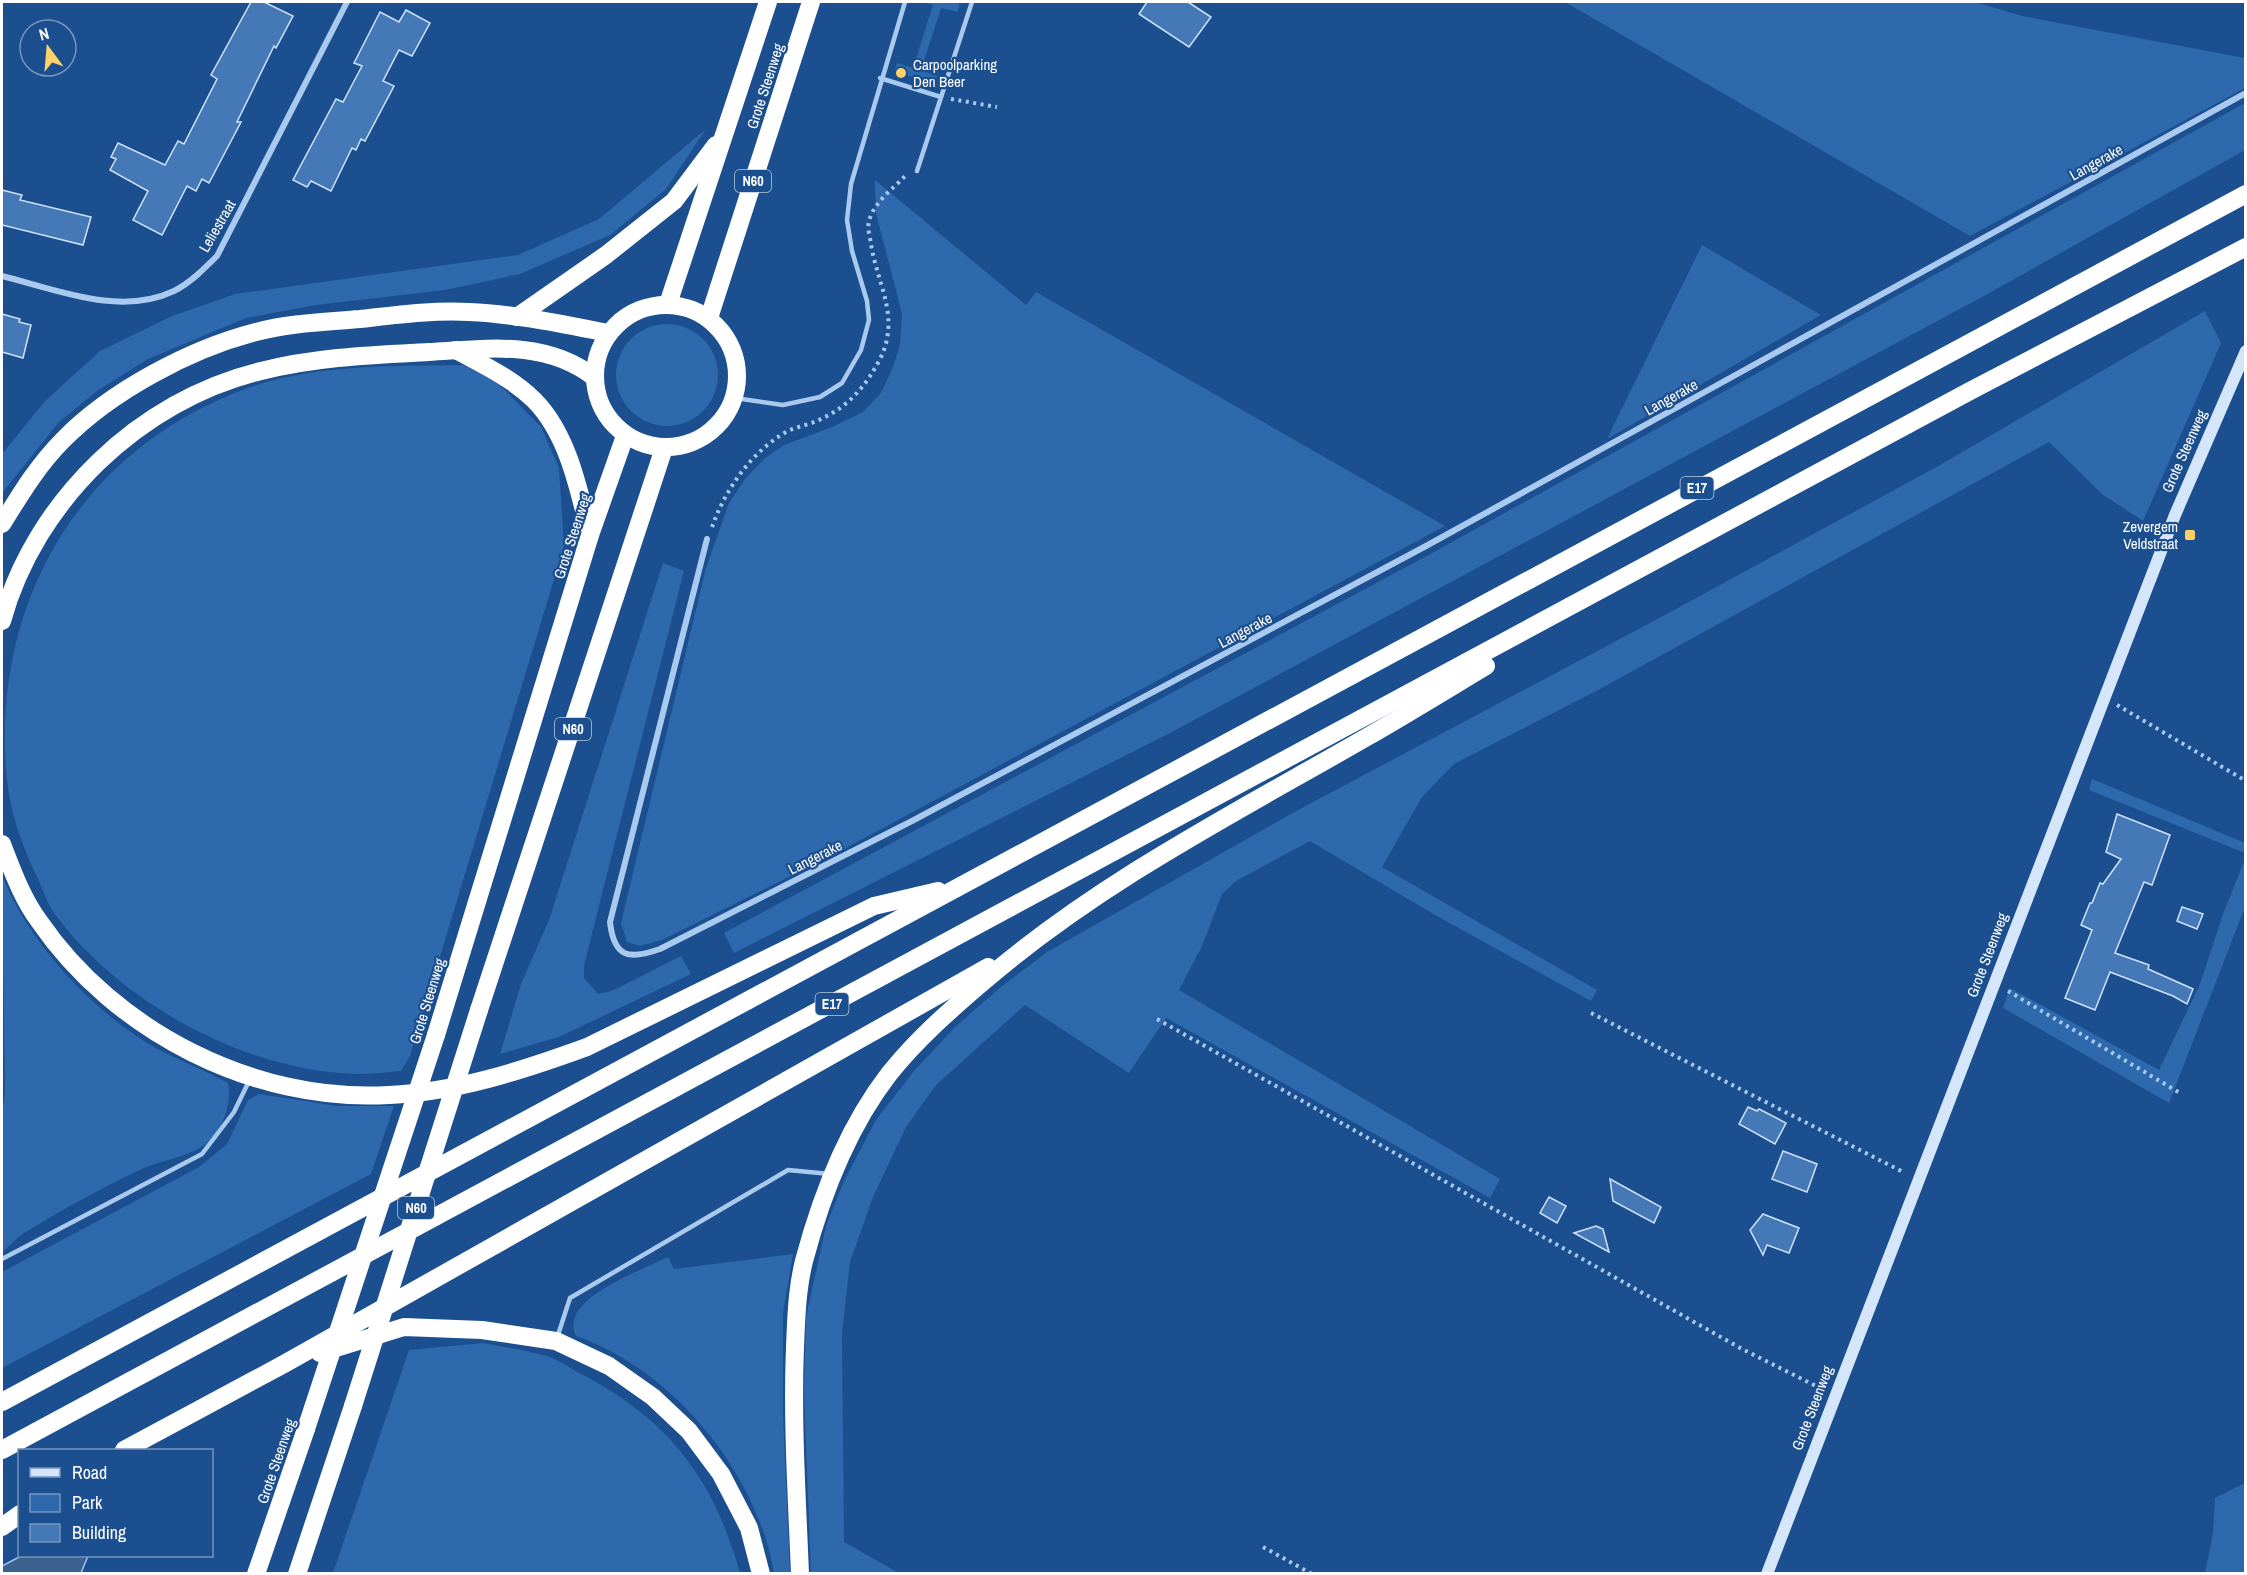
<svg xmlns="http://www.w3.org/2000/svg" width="2247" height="1575" font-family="'Archivo Narrow',sans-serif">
<rect width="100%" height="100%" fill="#1b4f8f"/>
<g fill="#2e69ad">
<path d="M 923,2 L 951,2 L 960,4 L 957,12 L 941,8 L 921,70 L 937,76 L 934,84 L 894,71 L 897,63 L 913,68 L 933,5 Z"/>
<path d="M 1565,2 L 1975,2 L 2022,16 L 2245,58 L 2245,88 L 1970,236 Z"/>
<path d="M 2245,103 L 2245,150 L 1982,297 L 1170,733 L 734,953 L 724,933 L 1434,552 Z"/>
<path d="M 706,129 L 666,189 L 610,235 L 520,274 L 445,290 L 316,305 L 246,318 L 148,359 L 97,391 L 59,422 L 2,493 L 2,454 L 45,401 L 100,351 L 172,316 L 235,294 L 518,255 L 599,219 Z"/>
<path d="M 875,180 L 1026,305 L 1036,292 L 1445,526 L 831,856 L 662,940 L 640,946 L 627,942 L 621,923 L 706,568 L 729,503 L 745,479 L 765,458 L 784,445 L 832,427 L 863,412 L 881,393 L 893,367 L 900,345 L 902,314 L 876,213 Z"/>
<path d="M 1702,245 L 1821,315 L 1607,439 Z"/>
<path d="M 2205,311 L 2221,343 L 2143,521 L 2102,494 L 2049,442 L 1600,689 L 1454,764 L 1422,797 L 1382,867 L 1597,990 L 1591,1001 L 1435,915 L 1310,841 L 1236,881 L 1222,894 L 1202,946 L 1179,990 L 1500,1179 L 1490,1198 L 1166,1018 L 1129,1073 L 1025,1005 L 936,1085 L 906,1127 L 873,1197 L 850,1262 L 842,1333 L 844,1542 L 899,1573 L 811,1573 L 804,1392 L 806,1317 L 826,1226 L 844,1181 L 876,1120 L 914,1071 L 955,1027 L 1002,986 L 1047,952 L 1298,810 L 1663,616 L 1940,465 Z"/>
<circle cx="667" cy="375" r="51"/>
<path d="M 464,365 L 497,382 L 541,427 L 559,468 L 564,546 L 410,1056 L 401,1071 C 387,1072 372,1074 357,1074 C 246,1072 119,1002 54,913 C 47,903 43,890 38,879 C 16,832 7,803 5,752 C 0,586 89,447 245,389 C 313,364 393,366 464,365 Z"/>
<path d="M 663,563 L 684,571 L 592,933 L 584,966 L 584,978 L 598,994 L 614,990 L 681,956 L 691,974 L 559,1037 L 500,1054 L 521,984 L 549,920 Z"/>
<path d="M 2092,779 L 2245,843 L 2245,853 L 2089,790 Z"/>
<path d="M 2245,859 L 2245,907 L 2169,1103 L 2003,1008 L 2010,988 L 2159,1070 L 2200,984 L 2223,914 Z"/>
<path d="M 2,875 C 28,942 92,1011 154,1047 C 178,1060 204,1070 228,1083 C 232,1104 223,1128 208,1142 C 191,1157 165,1159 144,1168 C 103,1187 61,1210 23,1234 C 15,1239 9,1247 2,1252 L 2,1115 L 5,1092 Z"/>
<path d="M 259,1094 L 337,1106 L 394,1106 L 371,1174 L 2,1368 L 2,1272 L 199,1167 L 227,1144 L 248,1100 Z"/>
<path d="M 793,1254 L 783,1313 L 783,1414 L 790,1573 L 774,1573 C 757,1472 673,1370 576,1336 C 557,1299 643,1270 668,1257 L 674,1269 Z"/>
<path d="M 483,1343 C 503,1347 525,1350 546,1356 C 560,1360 574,1371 587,1377 C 672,1423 714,1481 740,1573 L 333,1573 L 409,1350 Z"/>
<path d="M 2245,1483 L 2245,1573 L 2205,1573 L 2213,1533 L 2215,1498 Z"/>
</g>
<path fill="#3c6290" stroke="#9cc4f0" stroke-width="1.5" d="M 21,1556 L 88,1556 L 81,1573 L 2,1573 L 2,1566 Z"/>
<g fill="#4478b7" stroke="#cfe3fa" stroke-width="1.5">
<path d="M 251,2 L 264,2 L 293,16 L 276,48 L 274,46 L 237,122 L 241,122 L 209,183 L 202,179 L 196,191 L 187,186 L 162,235 L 133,220 L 148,191 L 110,170 L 116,159 L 111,157 L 118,143 L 165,165 L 178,141 L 184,144 L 217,79 L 211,75 Z"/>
<path d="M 1147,2 L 1188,2 L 1211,17 L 1189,47 L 1139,14 Z"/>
<path d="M 406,10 L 430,23 L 412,56 L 399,50 L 383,81 L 394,86 L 365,141 L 361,139 L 356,150 L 352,148 L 331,191 L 311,181 L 307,187 L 293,180 L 336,99 L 343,102 L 362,66 L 354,63 L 380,12 L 399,22 Z"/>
<path d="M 2,190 L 22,195 L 20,200 L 91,217 L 83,245 L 2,225 Z"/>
<path d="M 2,314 L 20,319 L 19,322 L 31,325 L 23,358 L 2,352 Z"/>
<path d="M 2117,814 L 2170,835 L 2152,885 L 2144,882 L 2115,953 L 2149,965 L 2148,969 L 2193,989 L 2187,1004 L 2173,996 L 2110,972 L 2095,1010 L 2065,998 L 2092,930 L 2081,925 L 2090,903 L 2092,903 L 2100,883 L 2103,884 L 2121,859 L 2106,852 Z"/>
<path d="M 2182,907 L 2203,914 L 2197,929 L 2177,921 Z"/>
<path d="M 1748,1107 L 1757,1111 L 1759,1109 L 1786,1123 L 1775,1144 L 1739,1124 Z"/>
<path d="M 1783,1151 L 1817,1164 L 1807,1192 L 1772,1179 Z"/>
<path d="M 1610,1179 L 1661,1207 L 1654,1223 L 1613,1201 Z"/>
<path d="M 1549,1197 L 1566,1206 L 1557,1223 L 1540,1213 Z"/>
<path d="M 1763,1214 L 1799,1228 L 1789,1253 L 1767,1245 L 1763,1255 L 1750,1230 Z"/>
<path d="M 1596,1226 L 1603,1229 L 1609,1252 L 1574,1233 Z"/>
</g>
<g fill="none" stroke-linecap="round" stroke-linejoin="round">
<g stroke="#a9c9ee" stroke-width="4" stroke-dasharray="3 4.5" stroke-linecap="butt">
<path d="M 951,99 L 997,107"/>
<path d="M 712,527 C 725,490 751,452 786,432 C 797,426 810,425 821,419 C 849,406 866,386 880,359 C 901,317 877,284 871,244 C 870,237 867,228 869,221 C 874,202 893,189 906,175"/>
<path d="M 2117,705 L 2246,781"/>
<path d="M 2008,991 L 2180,1093"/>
<path d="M 1591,1013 L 1905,1173"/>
<path d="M 1157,1019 L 1742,1349 L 1822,1389"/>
<path d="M 1263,1547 L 1312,1574"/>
</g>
<g stroke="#a9c9ee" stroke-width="4.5">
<path d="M 880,78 L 941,97"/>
<path d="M 917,171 L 972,2"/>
<path d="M 735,398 L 783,405 L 820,397 L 842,383 L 861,350 L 869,320 L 867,301 L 852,251 L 847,220 L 851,184 L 905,2"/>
<path d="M 2,1259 L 202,1154 L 234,1112 L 250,1079"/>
<path d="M 557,1338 L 570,1298 L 788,1170 L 830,1174"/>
</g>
<g stroke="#a9c9ee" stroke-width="6">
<path d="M 2,276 C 55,289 119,317 174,291 C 190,283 204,269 217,256 L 347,2"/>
<path d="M 707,539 L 610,922 C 614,958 629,960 660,949 L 912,821 L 1426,546 L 2246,93"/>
</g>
<path stroke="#d6e6fa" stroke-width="12" d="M 1767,1574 L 2175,515 L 2246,351"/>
<g stroke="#fff" stroke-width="18">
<path d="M 668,304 L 768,2"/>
<circle cx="666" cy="376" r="71"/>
<path d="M 517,317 L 606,255 L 674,201 L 716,145"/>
<path d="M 709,318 L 811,2"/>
<path d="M 456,350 C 483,365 512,378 534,400 C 568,434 579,490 590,535"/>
<path d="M 2,524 C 20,495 38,465 63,440 C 111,391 190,349 256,332 C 289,323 326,322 360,319 C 396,315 432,310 469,312 C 516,314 562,324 608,333"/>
<path d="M 2,621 C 35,501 140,400 261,371 C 316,357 372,355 428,352 C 486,349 544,339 594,377"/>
<path d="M 2,844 C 12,870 22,898 39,921 C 115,1032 255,1103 389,1095 C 457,1092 524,1070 587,1047 L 874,906 L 938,891"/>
<path d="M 479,1010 L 664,448"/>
<path d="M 436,1035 L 590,535 L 625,436"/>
<path d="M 320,1353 L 404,1327 L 482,1330 L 556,1341 L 609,1366 L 653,1397 L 689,1431 L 721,1474 L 749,1528 L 761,1574"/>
<path d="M 2,1402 L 2246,194"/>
<path d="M 2,1450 L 1970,391 L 2246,247"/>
<path d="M 124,1450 L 284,1364 L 988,967"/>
<path d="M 2,1527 L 20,1514"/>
<path d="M 256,1574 L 306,1429"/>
<path d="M 297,1574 L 353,1406"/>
<path d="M 800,1574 C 797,1498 792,1423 795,1348 C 796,1320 797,1289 804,1261 C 821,1197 848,1127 889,1074 C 917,1039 949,1011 983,982 C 1099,882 1235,813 1367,737 C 1407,714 1446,690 1486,666"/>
</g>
<g stroke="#fff" stroke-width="18">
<path d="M 353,1406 L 479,1010"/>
<path d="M 306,1429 L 436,1035"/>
</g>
</g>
<g fill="#ffd166" stroke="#1b4f8f" stroke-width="2">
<circle cx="901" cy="73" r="6"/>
<rect x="2184" y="529" width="12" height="12" rx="3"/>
</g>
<g text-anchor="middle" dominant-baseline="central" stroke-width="4.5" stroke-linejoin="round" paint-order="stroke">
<g fill="#1b4f8f" stroke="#bbcadd" stroke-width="1.5">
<rect x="735" y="170" width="36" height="22" rx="4.5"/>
<rect x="1680.5" y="477" width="33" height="22" rx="4.5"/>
<rect x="555" y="718" width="36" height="22" rx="4.5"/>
<rect x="815.5" y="993" width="33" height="22" rx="4.5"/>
<rect x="398" y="1197" width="36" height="22" rx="4.5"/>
</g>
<g font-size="14" font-weight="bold" fill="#fff">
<text x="753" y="181">N60</text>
<text x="1697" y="488">E17</text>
<text x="573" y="729">N60</text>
<text x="832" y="1004">E17</text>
<text x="416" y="1208">N60</text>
</g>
<g font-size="15" fill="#fff" stroke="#1b4f8f" text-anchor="start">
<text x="913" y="64">Carpoolparking<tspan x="913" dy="17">Den Beer</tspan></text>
<text x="2178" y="526" text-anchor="end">Zevergem<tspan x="2178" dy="17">Veldstraat</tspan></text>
</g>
<g font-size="15" fill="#fff" stroke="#1b4f8f">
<text transform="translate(765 86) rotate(-72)">Grote Steenweg</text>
<text transform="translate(2096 162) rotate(-29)">Langerake</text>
<text transform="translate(217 226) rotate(-60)">Leliestraat</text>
<text transform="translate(1671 397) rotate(-29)">Langerake</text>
<text transform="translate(2184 451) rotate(-66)">Grote Steenweg</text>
<text transform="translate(572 536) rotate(-72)">Grote Steenweg</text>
<text transform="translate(1245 630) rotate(-28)">Langerake</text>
<text transform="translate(815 857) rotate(-27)">Langerake</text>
<text transform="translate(1987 955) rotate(-69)">Grote Steenweg</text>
<text transform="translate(427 1001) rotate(-73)">Grote Steenweg</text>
<text transform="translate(1812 1408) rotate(-69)">Grote Steenweg</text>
<text transform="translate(276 1461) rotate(-71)">Grote Steenweg</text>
</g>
</g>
<rect width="2247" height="1575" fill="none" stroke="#ffffff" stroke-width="6"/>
<rect x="18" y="1449" width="195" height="108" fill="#1b4f8f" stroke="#7695bc" stroke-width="1.5"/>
<rect x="30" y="1468" width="30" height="9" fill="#d6e6fa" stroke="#7695bc" stroke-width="1.5"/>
<text x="72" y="1479" font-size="18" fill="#ffffff">Road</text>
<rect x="30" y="1494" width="30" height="18" fill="#2e69ad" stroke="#7695bc" stroke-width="1.5"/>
<text x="72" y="1509" font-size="18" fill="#ffffff">Park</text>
<rect x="30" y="1524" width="30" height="18" fill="#4478b7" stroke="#7695bc" stroke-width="1.5"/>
<text x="72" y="1539" font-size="18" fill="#ffffff">Building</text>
<g transform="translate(48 48) rotate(344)"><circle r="28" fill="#1b4f8f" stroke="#7695bc" stroke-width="1.5"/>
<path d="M0-4.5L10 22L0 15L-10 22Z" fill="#ffd166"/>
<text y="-9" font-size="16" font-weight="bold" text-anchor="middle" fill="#ffffff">N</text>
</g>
</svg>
